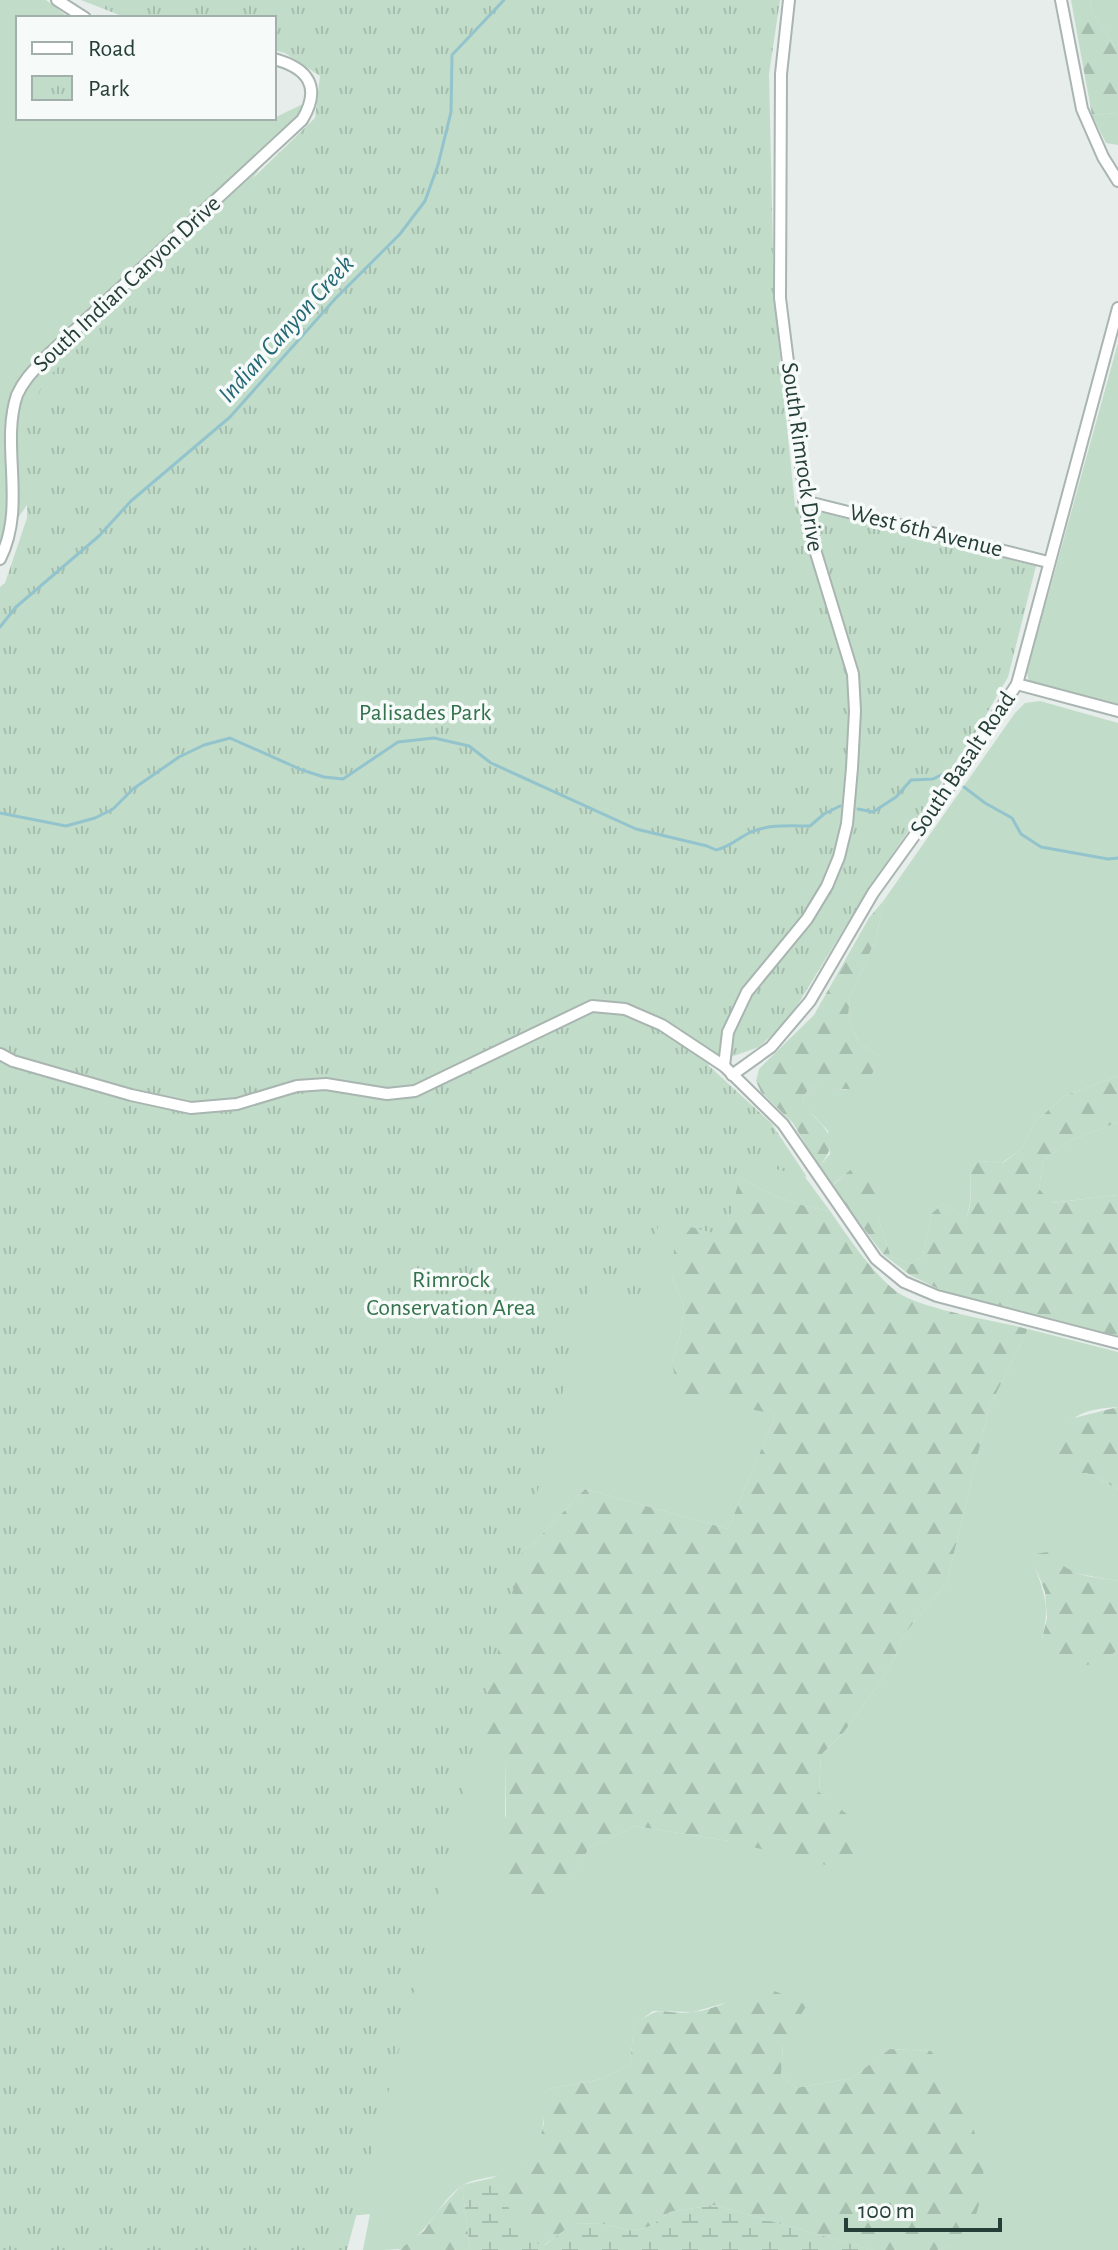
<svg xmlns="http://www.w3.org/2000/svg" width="1118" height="2250" font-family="'Alegreya Sans',sans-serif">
<defs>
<pattern id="forest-firs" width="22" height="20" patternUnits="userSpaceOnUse" patternTransform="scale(2)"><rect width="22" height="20" fill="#c1dcc8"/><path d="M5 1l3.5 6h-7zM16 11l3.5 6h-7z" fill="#a6bead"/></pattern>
<pattern id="wetland-marsh" width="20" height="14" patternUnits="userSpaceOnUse" patternTransform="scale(2)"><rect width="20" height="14" fill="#c1dcc8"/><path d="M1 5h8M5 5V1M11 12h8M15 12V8" fill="none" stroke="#a6bead"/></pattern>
<pattern id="park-tufts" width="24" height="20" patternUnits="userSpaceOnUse" patternTransform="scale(2)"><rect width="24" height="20" fill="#c1dcc8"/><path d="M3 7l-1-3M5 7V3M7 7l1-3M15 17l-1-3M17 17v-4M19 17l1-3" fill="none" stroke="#a6bead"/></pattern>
</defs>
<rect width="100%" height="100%" fill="#e6edea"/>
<g fill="#c1dcc8">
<path d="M 0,0 L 46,0 L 69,18 L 18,18 L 18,118 L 274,118 L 305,103 L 0,544 Z"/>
<path d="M 1090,0 L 1118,0 L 1118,50 L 1093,14 Z"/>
<path d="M 1118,113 L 1118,145 L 1106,143 L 1092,115 Z"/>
<path d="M 1118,343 L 1118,706 L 1034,684 L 1028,679 L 1027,672 Z"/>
<path d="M 1040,701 L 1118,723 L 1118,1076 L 1064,1096 L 1034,1123 L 1022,1148 L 1002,1163 L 979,1161 L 970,1168 C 971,1186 972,1207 964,1224 L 955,1211 L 943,1204 L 932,1213 L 923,1255 L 912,1264 L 891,1257 L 880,1224 L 876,1192 L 850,1170 L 831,1186 L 819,1167 L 830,1154 L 828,1131 L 806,1107 L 802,1098 L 811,1086 L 846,1090 L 879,1056 L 859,1043 L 848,1017 L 850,996 L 876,939 L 884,900 L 1015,713 L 1025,703 Z"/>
<path d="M 1118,1122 L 1118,1195 L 1051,1203 L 1039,1189 L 1043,1161 L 1070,1141 Z"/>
<path d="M 769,1128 L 830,1211 C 781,1203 751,1186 711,1159 L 704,1197 L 672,1277 L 684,1307 L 680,1335 L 672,1362 L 776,1414 L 728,1529 L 585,1489 L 533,1544 L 493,1562 L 434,1752 L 495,1740 L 505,1758 L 505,1816 L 549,1915 L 589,1848 L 635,1826 L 729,1841 L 853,1820 L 819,1792 L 821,1755 L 844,1732 L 888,1671 L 906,1632 L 947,1582 L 989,1408 L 1028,1329 L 1118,1352 L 1118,1407 C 1063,1410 1063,1426 1057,1473 L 1087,1473 L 1118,1489 L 1118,1581 C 1090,1577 1063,1569 1035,1566 C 1045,1598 1050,1604 1042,1639 L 1104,1660 L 1118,1650 L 1118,2250 L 937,2250 L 951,2245 L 931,2051 L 891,2049 L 852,2078 L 796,2088 L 781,2075 L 783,2043 L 725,2003 L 693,2012 L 653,2011 L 634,2025 L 630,2064 L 602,2079 L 549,2089 C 539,2105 545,2108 543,2124 C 542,2137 531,2153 523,2163 C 508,2180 475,2175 460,2187 C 437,2205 426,2236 400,2249 C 392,2250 373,2250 363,2250 L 370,2214 L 0,2250 L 0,1449 Z"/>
</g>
<g fill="url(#forest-firs)">
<path d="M 1071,0 L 1090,0 L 1093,14 L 1118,50 L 1118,113 L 1092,115 Z"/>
<path d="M 884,900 L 876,939 L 850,996 L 848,1017 L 859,1043 L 879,1056 C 869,1096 845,1091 811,1086 L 802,1098 C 814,1127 848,1131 819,1167 L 793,1123 L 761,1092 L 756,1081 L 759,1069 L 814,1015 L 869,918 Z"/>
<path d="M 1118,1076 L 1118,1122 L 1070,1141 L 1043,1161 L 1039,1189 L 1052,1203 L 1118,1195 L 1118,1336 L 943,1291 L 910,1275 L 883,1254 L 832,1186 L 850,1170 L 868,1168 L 876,1175 L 880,1224 L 891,1257 L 912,1264 L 923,1255 L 932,1213 L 943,1204 L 955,1211 L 964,1223 C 973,1207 971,1186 970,1168 L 979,1161 L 1003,1163 L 1022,1148 L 1034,1123 L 1064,1096 Z"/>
<path d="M 711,1159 C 751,1186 781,1203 830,1211 C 850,1239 869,1270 897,1292 C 920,1309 997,1321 1028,1329 L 989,1408 L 947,1582 L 906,1632 L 888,1671 L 844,1732 L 821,1755 L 819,1792 L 853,1819 L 864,1859 L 834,1867 L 729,1841 L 635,1826 L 589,1848 L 550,1915 L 521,1907 L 507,1869 L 505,1759 L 495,1741 L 434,1752 L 493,1562 L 533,1544 L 585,1489 L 728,1529 L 776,1414 L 679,1396 L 672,1362 L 680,1335 L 684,1307 L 672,1277 L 674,1250 L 705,1209 Z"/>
<path d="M 1118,1407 L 1118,1489 L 1087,1473 L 1057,1473 L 1044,1461 L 1049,1442 L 1074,1418 Z"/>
<path d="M 1047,1552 C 1075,1578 1082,1575 1118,1581 L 1118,1650 L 1104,1660 L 1087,1665 L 1067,1663 L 1049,1654 L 1042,1639 L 1047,1618 L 1045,1592 L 1035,1566 L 1036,1554 Z"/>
<path d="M 763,1986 L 807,2005 L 783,2043 L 781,2075 L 796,2088 L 852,2078 L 890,2049 L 931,2051 L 962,2092 L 980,2150 L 985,2184 L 975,2218 L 951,2245 L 937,2250 L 873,2250 L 713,2205 L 670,2212 L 651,2226 L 633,2231 L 603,2224 L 575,2223 L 544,2245 L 527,2242 L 492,2178 L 521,2165 L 541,2134 L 544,2123 L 541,2101 L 549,2089 L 602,2079 L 630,2064 L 634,2025 C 665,2002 661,2016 693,2012 C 717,2010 741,1995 763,1986 Z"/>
<path d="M 462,2185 L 470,2250 L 399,2250 L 424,2231 L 436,2213 Z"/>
</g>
<path fill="url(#wetland-marsh)" d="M 492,2178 L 528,2242 L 545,2245 L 574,2223 L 603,2224 L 633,2231 L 651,2226 L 670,2212 L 713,2205 L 873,2250 L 470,2250 L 462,2185 Z"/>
<path fill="url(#park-tufts)" d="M 81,0 L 780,0 L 769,74 L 774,297 L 795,506 L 1036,566 L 1008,677 L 973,737 L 869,888 L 787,1022 L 759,1047 L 708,1065 L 771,1123 L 807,1177 L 744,1161 L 725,1236 L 660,1219 L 639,1298 L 590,1286 C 506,1606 433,1930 347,2250 L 0,2250 L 0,587 L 5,583 L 27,518 L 27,424 L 43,382 L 315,118 L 320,76 L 285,53 L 274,50 L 274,18 L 127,18 Z"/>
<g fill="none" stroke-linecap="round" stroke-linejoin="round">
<g stroke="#93c4cd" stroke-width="3">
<path d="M 0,627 L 16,607 L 99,536 L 131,501 L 230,417 L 335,299 L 400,234 L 425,201 L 438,165 L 451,112 L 452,55 L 504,0"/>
<path d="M 964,787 L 985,803 L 1012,818 L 1021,834 L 1041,847 L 1108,859 L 1118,858"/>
<path d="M 858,809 L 873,812 L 896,797 L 911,780 L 933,779 L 943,774"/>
<path d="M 0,813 L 66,826 L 95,818 L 113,809 L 133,789 L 179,757 L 204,745 L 230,738 L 302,770 L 324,777 L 343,779 L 398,742 L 434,738 L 469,746 L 491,763 L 636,829 L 707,846 L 716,850 C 730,847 738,838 751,832 C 770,824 790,826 810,826 L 824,814 L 840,806"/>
</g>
<defs>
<g id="minor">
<path d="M 57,0 L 85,18"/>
<path d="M 1061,0 L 1082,109 L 1103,157 L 1118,181"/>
<path d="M 804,501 L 1048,562"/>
<path d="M 0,559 C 27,506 0,445 17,395 C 24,379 36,368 47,356 L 302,120 C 322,87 308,68 274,59"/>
<path d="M 1017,684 L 1118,711"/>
<path d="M 0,1054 L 13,1061 L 131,1095 L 191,1108 L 237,1104 L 297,1086 L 326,1084 L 387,1094 L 415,1091 L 592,1006 L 625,1009 L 662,1025 L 724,1066 L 783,1124 L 876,1259 L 904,1282 L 937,1296 L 1118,1343"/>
<path d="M 724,1066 L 728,1032 L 747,992 L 807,919 L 827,886 L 839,857 L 847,824 L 852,768 L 855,711 L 853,674 L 809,530 L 780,298 L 781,74 L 789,0"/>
<path d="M 732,1075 L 771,1047 L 810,1001 L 873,893 L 950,786 L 1017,684 L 1118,308"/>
</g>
</defs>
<use href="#minor" stroke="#a9b5b1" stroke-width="14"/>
<use href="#minor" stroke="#fff" stroke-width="10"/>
</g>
<g text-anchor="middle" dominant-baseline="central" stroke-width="7" stroke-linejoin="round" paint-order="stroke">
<g font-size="24" fill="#263e38" stroke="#f6faf8">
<text transform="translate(127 284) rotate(-43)">South Indian Canyon Drive</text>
<text transform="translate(802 457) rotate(82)">South Rimrock Drive</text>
<text transform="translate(926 531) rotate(14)">West 6th Avenue</text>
<text transform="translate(963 764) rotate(-56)">South Basalt Road</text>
</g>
<g font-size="24" fill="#33724c" stroke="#f6faf8">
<text x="425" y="713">Palisades Park</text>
<text x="451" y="1280">Rimrock<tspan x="451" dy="28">Conservation Area</tspan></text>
</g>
<g font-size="26" font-style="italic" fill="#246876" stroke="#f6faf8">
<text transform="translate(286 329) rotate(-48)">Indian Canyon Creek</text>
</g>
</g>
<rect x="16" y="16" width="260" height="104" fill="#f6faf8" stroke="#a3afab" stroke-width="2"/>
<rect x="32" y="42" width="40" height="12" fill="#ffffff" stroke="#a3afab" stroke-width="2"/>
<text x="88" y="56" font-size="24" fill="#263e38">Road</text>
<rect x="32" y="76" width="40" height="24" fill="url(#park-tufts)" stroke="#a3afab" stroke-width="2"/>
<text x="88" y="96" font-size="24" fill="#263e38">Park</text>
<path d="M846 2218v12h154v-12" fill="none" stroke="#263e38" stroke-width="4"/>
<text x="858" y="2218" font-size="24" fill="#263e38" stroke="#f6faf8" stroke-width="6" paint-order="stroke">100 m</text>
</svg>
